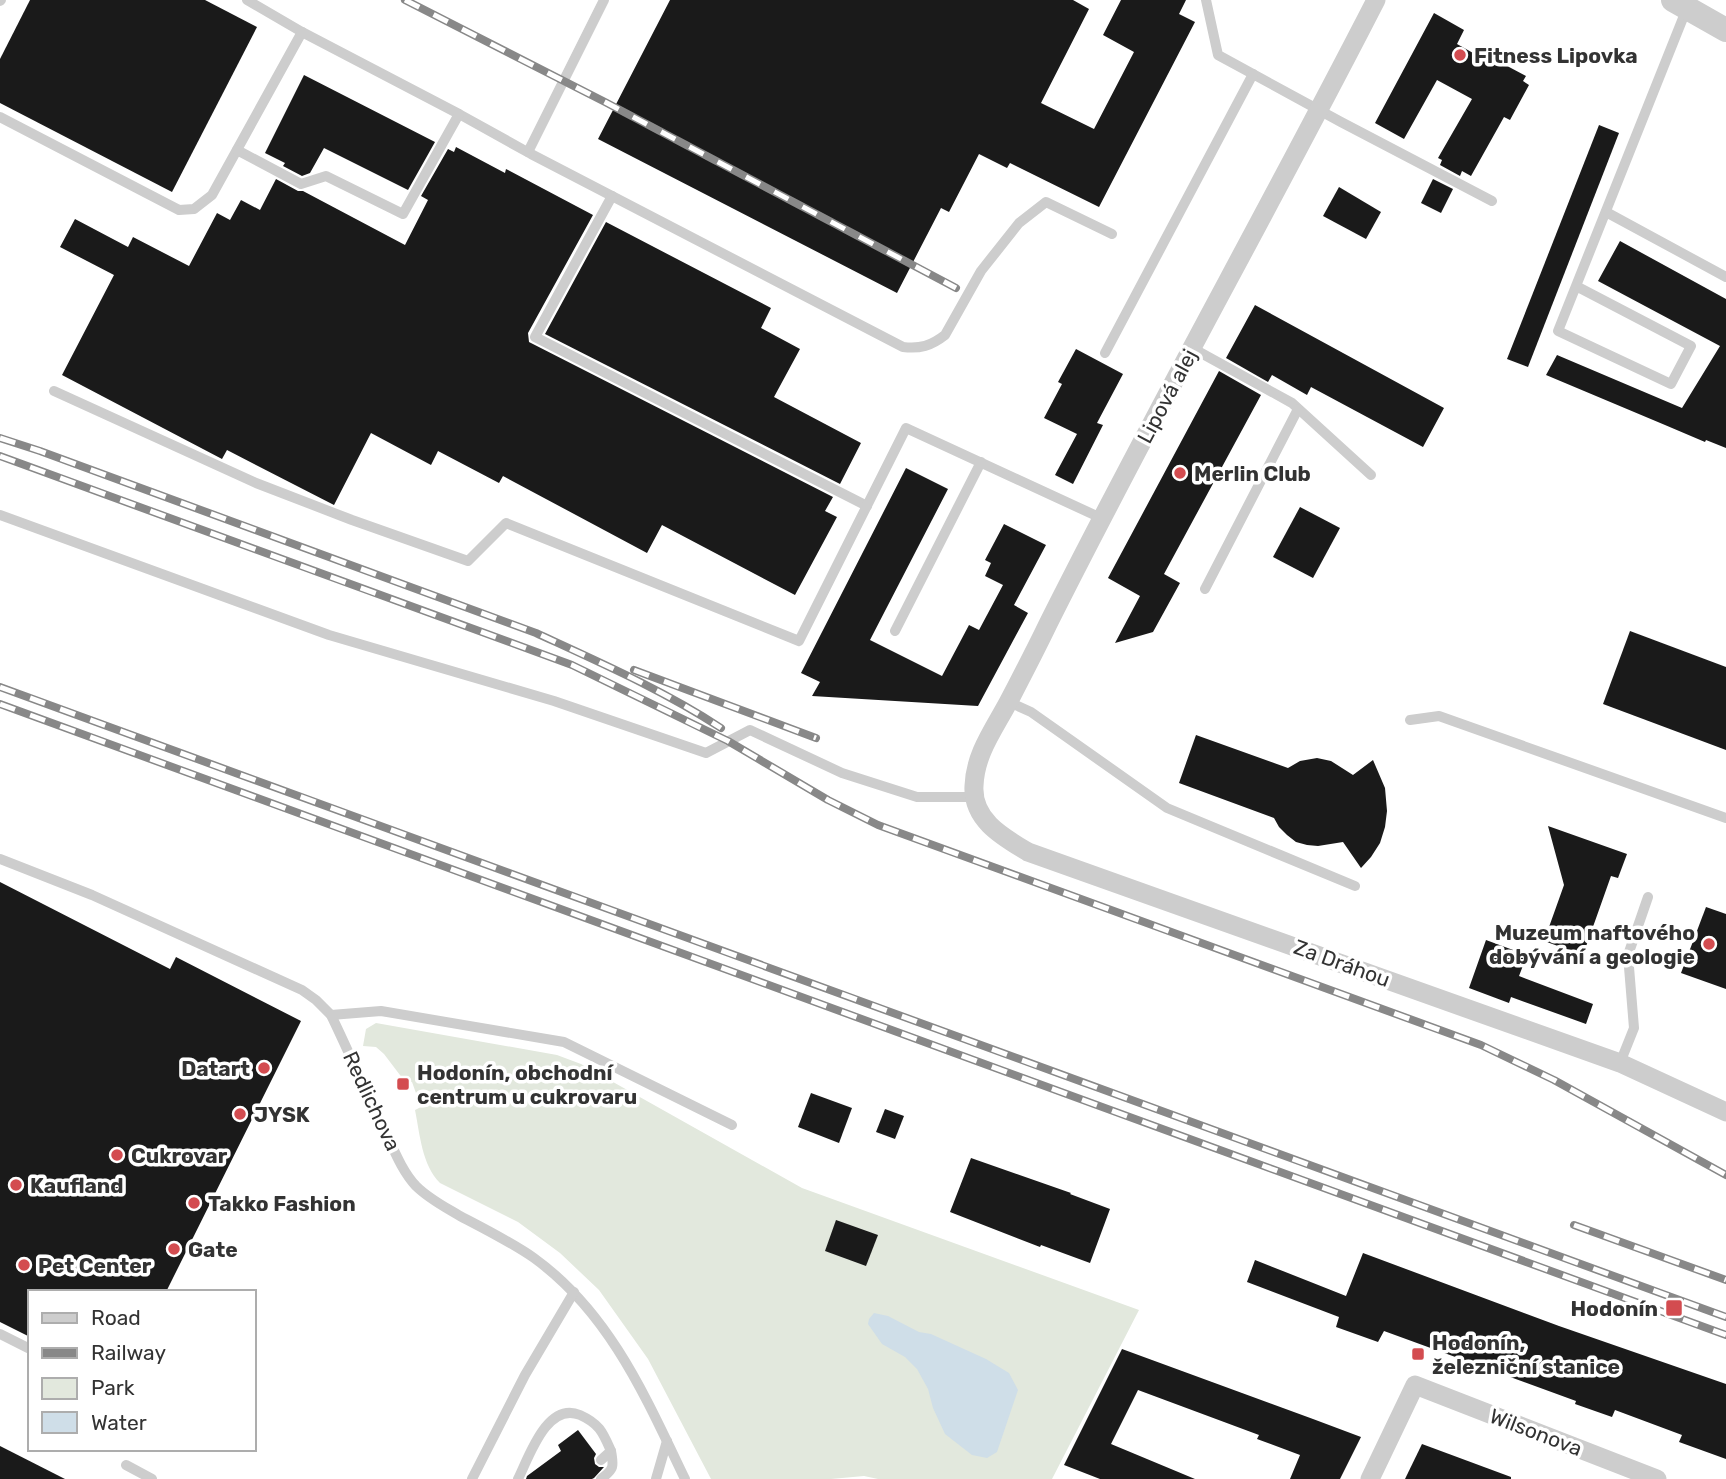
<svg xmlns="http://www.w3.org/2000/svg" width="1726" height="1479" font-family="Rubik,sans-serif">
<rect width="100%" height="100%" fill="#fff"/>
<path fill="#e2e8dd" d="M 376,1023 L 557,1055 L 581,1064 L 802,1188 L 1139,1310 L 1052,1479 L 878,1479 L 864,1476 L 831,1479 L 711,1479 L 648,1359 L 599,1290 L 560,1253 L 518,1222 L 440,1183 C 422,1165 420,1135 415,1110 L 421,1107 L 412,1082 L 406,1083 L 384,1054 L 376,1047 L 363,1046 L 366,1029 Z"/>
<path fill="#cfdee8" d="M 874,1313 L 888,1316 L 919,1332 L 931,1334 L 986,1359 L 1009,1373 L 1018,1390 L 997,1452 L 987,1458 L 972,1455 L 945,1434 L 933,1408 L 928,1389 L 917,1369 L 905,1357 L 882,1344 L 868,1324 L 869,1319 Z"/>
<g fill="#1a1a1a">
<path d="M 30,0 L 205,0 L 257,27 L 172,192 L 0,103 L 0,59 Z"/>
<path d="M 670,0 L 1073,0 L 1089,9 L 1041,103 L 1094,129 L 1134,52 L 1103,35 L 1121,0 L 1186,0 L 1179,14 L 1195,22 L 1099,207 L 1010,163 L 1007,168 L 979,154 L 949,212 L 941,208 L 897,293 L 598,139 Z"/>
<path d="M 1434,13 L 1464,30 L 1457,44 L 1491,63 L 1494,59 L 1526,76 L 1523,81 L 1529,85 L 1510,120 L 1504,117 L 1471,176 L 1462,171 L 1460,176 L 1440,165 L 1442,160 L 1438,158 L 1472,99 L 1437,80 L 1404,139 L 1375,123 Z"/>
<path d="M 304,75 L 435,142 L 408,190 L 324,148 L 310,173 L 302,176 L 283,166 L 285,163 L 265,153 Z"/>
<path d="M 1599,125 L 1619,133 L 1528,367 L 1507,359 Z"/>
<path d="M 456,147 L 505,173 L 506,169 L 593,215 L 528,333 L 529,342 L 833,497 L 825,511 L 837,517 L 795,595 L 662,525 L 647,553 L 503,476 L 499,483 L 438,451 L 431,465 L 371,433 L 334,505 L 227,450 L 222,459 L 62,375 L 114,275 L 60,247 L 75,219 L 128,247 L 133,237 L 189,266 L 217,213 L 230,220 L 241,200 L 260,210 L 276,179 L 298,191 L 303,191 L 405,245 L 428,200 L 421,196 L 448,149 L 454,152 Z"/>
<path d="M 1433,179 L 1453,189 L 1441,213 L 1421,203 Z"/>
<path d="M 1339,187 L 1381,212 L 1366,239 L 1323,216 Z"/>
<path d="M 606,222 L 771,308 L 761,328 L 800,349 L 774,397 L 861,443 L 840,484 L 545,334 Z"/>
<path d="M 1620,241 L 1726,299 L 1726,448 L 1706,440 L 1705,442 L 1665,425 L 1546,375 L 1557,355 L 1682,408 L 1720,346 L 1598,281 Z"/>
<path d="M 1255,305 L 1444,408 L 1423,447 L 1311,387 L 1307,395 L 1272,375 L 1268,382 L 1226,358 Z"/>
<path d="M 1076,349 L 1123,374 L 1097,423 L 1103,425 L 1073,484 L 1055,475 L 1077,434 L 1044,418 L 1062,384 L 1058,382 Z"/>
<path d="M 1219,371 L 1261,395 L 1164,574 L 1180,583 L 1153,632 L 1115,643 L 1140,596 L 1108,578 Z"/>
<path d="M 906,468 L 948,489 L 870,640 L 942,676 L 969,625 L 979,630 L 1003,585 L 985,576 L 991,563 L 985,560 L 1004,524 L 1046,545 L 1014,605 L 1028,613 L 978,706 L 812,696 L 820,682 L 801,673 Z"/>
<path d="M 1300,507 L 1340,528 L 1313,578 L 1273,557 Z"/>
<path d="M 1630,631 L 1726,667 L 1726,750 L 1603,704 Z"/>
<path d="M 1196,735 L 1288,768 L 1300,761 L 1317,758 L 1331,761 L 1353,775 L 1373,760 L 1385,788 L 1387,811 L 1385,827 L 1380,843 L 1371,857 L 1361,868 L 1343,842 L 1318,846 L 1307,845 L 1296,842 L 1287,835 L 1279,827 L 1274,818 L 1179,783 Z"/>
<path d="M 1548,826 L 1627,854 L 1618,878 L 1611,876 L 1583,955 L 1544,941 L 1564,885 Z"/>
<path d="M 0,882 L 170,969 L 176,957 L 301,1021 L 166,1292 L 30,1292 L 30,1337 L 0,1322 Z"/>
<path d="M 1706,907 L 1726,914 L 1726,989 L 1681,973 Z"/>
<path d="M 1486,940 L 1527,955 L 1519,976 L 1593,1004 L 1586,1024 L 1511,997 L 1509,1003 L 1469,988 Z"/>
<path d="M 811,1093 L 852,1108 L 839,1143 L 798,1127 Z"/>
<path d="M 885,1109 L 904,1116 L 895,1139 L 876,1132 Z"/>
<path d="M 971,1158 L 1071,1193 L 1070,1194 L 1110,1209 L 1090,1263 L 1041,1245 L 1040,1247 L 950,1212 Z"/>
<path d="M 836,1220 L 878,1235 L 866,1266 L 825,1251 Z"/>
<path d="M 1363,1253 L 1559,1326 L 1726,1384 L 1726,1459 L 1679,1442 L 1682,1435 L 1615,1410 L 1612,1417 L 1575,1404 L 1576,1401 L 1384,1331 L 1378,1342 L 1336,1327 L 1339,1317 L 1247,1282 L 1255,1260 L 1346,1296 Z"/>
<path d="M 1122,1349 L 1313,1419 L 1361,1437 L 1340,1479 L 1290,1479 L 1300,1455 L 1257,1439 L 1259,1435 L 1138,1390 L 1111,1444 L 1195,1479 L 1100,1479 L 1064,1465 Z"/>
<path d="M 578,1430 L 596,1454 L 594,1458 L 595,1464 L 599,1467 L 604,1467 L 594,1478 L 592,1479 L 526,1479 L 527,1476 L 561,1451 L 558,1445 Z"/>
<path d="M 1422,1444 L 1511,1477 L 1511,1479 L 1405,1479 Z"/>
<path d="M 0,1446 L 65,1479 L 0,1479 Z"/>
</g>
<g fill="none" stroke-linecap="round" stroke-linejoin="round">
<g stroke="#cdcdcd" stroke-width="10">
<path d="M 247,0 L 302,32 L 459,114 L 531,154 L 903,347 C 920,349 931,346 945,335 L 981,271 L 1019,223 L 1046,202 L 1112,234"/>
<path d="M 1206,0 L 1218,55 L 1341,122 L 1492,201"/>
<path d="M 0,1 L 1,0"/>
<path d="M 0,117 L 179,210 L 194,209 L 212,195 L 302,32"/>
<path d="M 237,150 L 301,184 L 326,176 L 403,214 L 459,114"/>
<path d="M 528,152 L 604,0"/>
<path d="M 612,196 L 535,337 L 867,506"/>
<path d="M 1606,212 L 1726,277"/>
<path d="M 1576,286 L 1691,346 L 1671,384 L 1558,331 L 1687,8"/>
<path d="M 1192,348 L 1292,403 L 1371,475"/>
<path d="M 1105,353 L 1253,74"/>
<path d="M 54,391 L 256,483 L 352,520 L 468,561 L 506,523 L 799,641 L 906,428 L 1101,518"/>
<path d="M 0,515 L 329,635 L 554,701 L 706,753 L 750,730 L 842,773 L 917,797 L 974,797"/>
<path d="M 1205,589 L 1298,409"/>
<path d="M 895,631 L 981,462"/>
<path d="M 1009,702 L 1031,712 L 1167,808 L 1355,886"/>
<path d="M 1410,720 L 1439,716 L 1726,818"/>
<path d="M 0,859 L 92,895 L 302,990 L 316,1000 L 331,1015 C 350,1054 366,1093 385,1131 C 394,1150 402,1171 416,1186 C 429,1199 445,1207 460,1216 C 485,1229 511,1242 534,1258 C 610,1313 646,1398 685,1479"/>
<path d="M 331,1015 L 381,1011 L 564,1042 L 732,1125"/>
<path d="M 1620,1063 L 1634,1028 L 1628,955 L 1648,897"/>
<path d="M 0,1334 L 30,1349"/>
<path d="M 126,1465 L 152,1479"/>
<path d="M 472,1479 L 525,1375 L 574,1292"/>
<path d="M 518,1479 C 529,1457 547,1401 580,1415 C 600,1424 603,1433 611,1451 L 601,1460"/>
<path d="M 601,1479 C 614,1469 614,1467 611,1451"/>
<path d="M 656,1479 L 667,1441"/>
</g>
<g stroke="#cdcdcd" stroke-width="19">
<path d="M 1376,0 C 1269,209 1153,414 1048,624 C 1036,649 1023,674 1010,699 C 995,728 975,753 974,786 C 972,820 1003,837 1028,852 L 1620,1063 L 1726,1112"/>
<path d="M 1370,1479 L 1415,1385 L 1657,1479"/>
</g>
<path stroke="#cdcdcd" stroke-width="24" d="M 1673,0 L 1726,30"/>
<defs>
<g id="rail">
<path d="M 405,0 L 605,102 L 956,288"/>
<path d="M 0,438 L 40,451 L 536,633 C 599,662 663,690 721,728"/>
<path d="M 0,456 L 572,665 L 728,741 L 828,800 L 878,825 L 1481,1045 L 1554,1080 L 1726,1175"/>
<path d="M 634,670 L 816,738"/>
<path d="M 0,687 L 1726,1317"/>
<path d="M 0,704 L 1726,1335"/>
<path d="M 1574,1225 L 1726,1280"/>
</g>
</defs>
<use href="#rail" stroke="#888" stroke-width="8"/>
<use href="#rail" stroke="#fff" stroke-width="5" stroke-dasharray="16" stroke-linecap="butt"/>
</g>
<g fill="#d34c50" stroke="#fff" stroke-width="2.5">
<circle cx="1460" cy="55" r="7"/>
<circle cx="1180" cy="473" r="7"/>
<circle cx="1709" cy="944" r="7"/>
<circle cx="264" cy="1068" r="7"/>
<rect x="396" y="1077" width="14" height="14" rx="3.5"/>
<circle cx="240" cy="1114" r="7"/>
<circle cx="117" cy="1155" r="7"/>
<circle cx="16" cy="1185" r="7"/>
<circle cx="194" cy="1203" r="7"/>
<circle cx="174" cy="1249" r="7"/>
<circle cx="24" cy="1265" r="7"/>
<rect x="1665" y="1299" width="18" height="18" rx="3.5"/>
<rect x="1411" y="1347" width="14" height="14" rx="3.5"/>
</g>
<g text-anchor="middle" dominant-baseline="central" stroke-width="7" stroke-linejoin="round" paint-order="stroke">
<g font-size="21" font-weight="bold" fill="#333" stroke="#fff" text-anchor="start">
<text x="1474" y="55">Fitness Lipovka</text>
<text x="1194" y="473">Merlin Club</text>
<text x="1695" y="932" text-anchor="end">Muzeum naftového<tspan x="1695" dy="24">dobývání a geologie</tspan></text>
<text x="250" y="1068" text-anchor="end">Datart</text>
<text x="417" y="1072">Hodonín, obchodní<tspan x="417" dy="24">centrum u cukrovaru</tspan></text>
<text x="254" y="1114">JYSK</text>
<text x="131" y="1155">Cukrovar</text>
<text x="30" y="1185">Kaufland</text>
<text x="208" y="1203">Takko Fashion</text>
<text x="188" y="1249">Gate</text>
<text x="38" y="1265">Pet Center</text>
<text x="1658" y="1308" text-anchor="end">Hodonín</text>
<text x="1432" y="1342">Hodonín,<tspan x="1432" dy="24">železniční stanice</tspan></text>
</g>
<g font-size="21" fill="#333" stroke="#fff">
<text transform="translate(1167 396) rotate(-62)">Lipová alej</text>
<text transform="translate(1342 963) rotate(20)">Za Dráhou</text>
<text transform="translate(372 1101) rotate(65)">Redlichova</text>
<text transform="translate(1536 1432) rotate(21)">Wilsonova</text>
</g>
</g>
<rect x="28" y="1290" width="228" height="161" fill="#ffffff" stroke="#adadad" stroke-width="2"/>
<rect x="42" y="1313" width="35" height="10" fill="#cdcdcd" stroke="#adadad" stroke-width="2"/>
<text x="91" y="1325" font-size="21" fill="#333333">Road</text>
<rect x="42" y="1348" width="35" height="10" fill="#888888" stroke="#adadad" stroke-width="2"/>
<text x="91" y="1360" font-size="21" fill="#333333">Railway</text>
<rect x="42" y="1378" width="35" height="21" fill="#e2e8dd" stroke="#adadad" stroke-width="2"/>
<text x="91" y="1395" font-size="21" fill="#333333">Park</text>
<rect x="42" y="1412" width="35" height="21" fill="#cfdee8" stroke="#adadad" stroke-width="2"/>
<text x="91" y="1430" font-size="21" fill="#333333">Water</text>
</svg>
